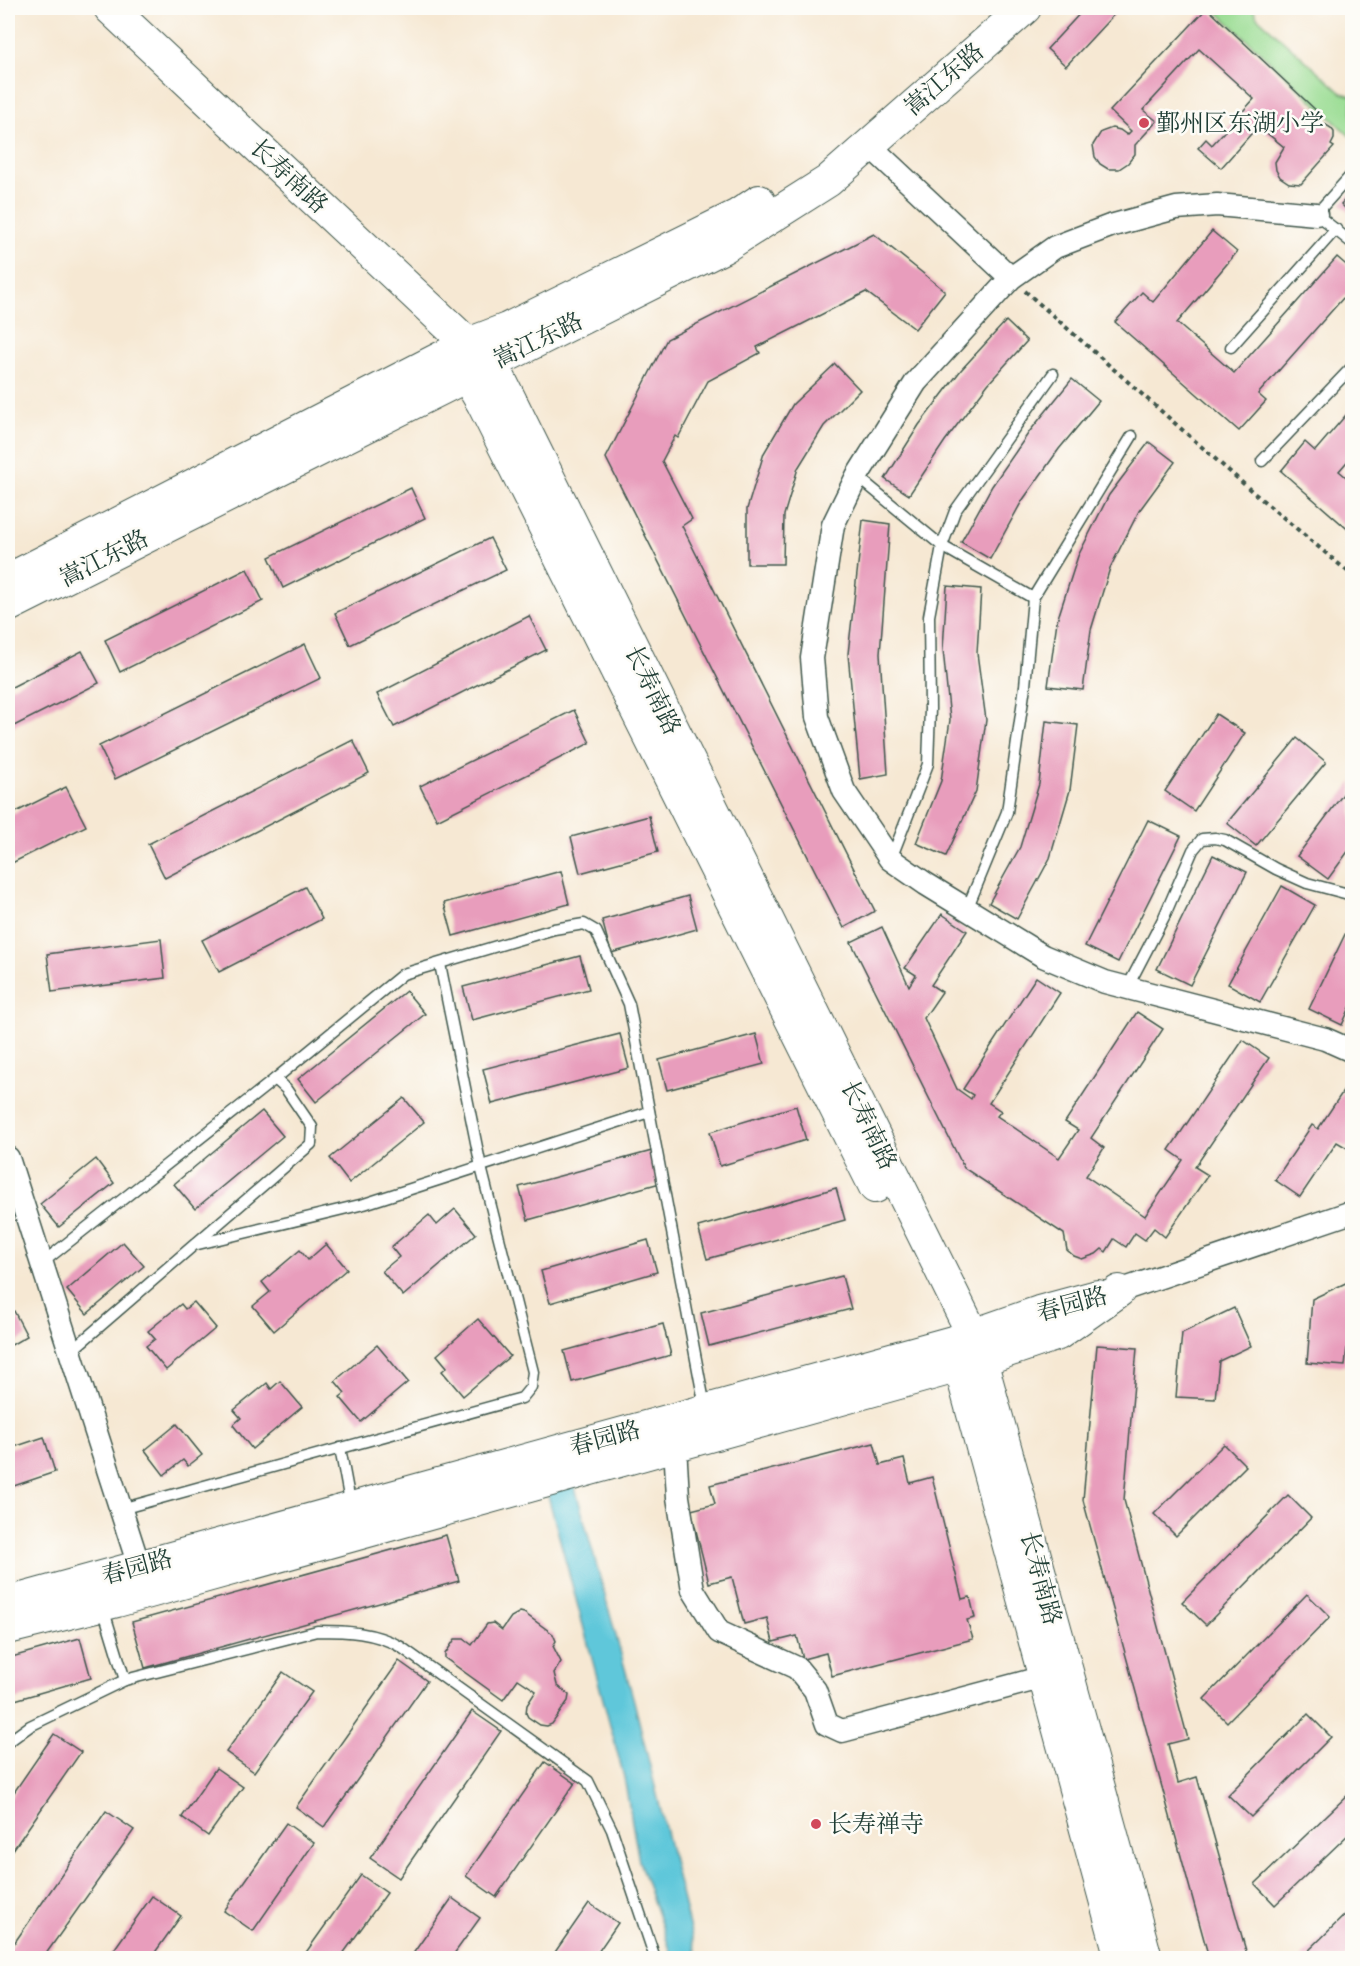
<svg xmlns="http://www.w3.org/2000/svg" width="1360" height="1966" font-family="'IM FELL Great Primer','Noto Serif SC',serif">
<rect width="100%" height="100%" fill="#fdfcf7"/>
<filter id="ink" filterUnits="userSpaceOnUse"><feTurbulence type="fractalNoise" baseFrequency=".0167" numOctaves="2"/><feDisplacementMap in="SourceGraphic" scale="12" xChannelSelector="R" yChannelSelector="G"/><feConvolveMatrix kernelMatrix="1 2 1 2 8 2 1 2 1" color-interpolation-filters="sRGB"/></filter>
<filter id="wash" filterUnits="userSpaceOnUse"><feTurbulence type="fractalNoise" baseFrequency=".008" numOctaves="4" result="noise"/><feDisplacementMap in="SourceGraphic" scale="24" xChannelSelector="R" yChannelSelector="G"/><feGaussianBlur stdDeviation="1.35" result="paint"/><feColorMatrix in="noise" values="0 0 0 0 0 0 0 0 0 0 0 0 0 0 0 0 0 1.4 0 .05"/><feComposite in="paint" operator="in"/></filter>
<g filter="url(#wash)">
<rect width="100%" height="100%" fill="#f6e8d3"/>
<path fill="#9bdd94" stroke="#5d8d64" stroke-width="1.5" d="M 1213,8 L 1253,8 L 1257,17 L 1342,93 L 1352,96 L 1352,138 Z"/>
<path fill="#5ec7da" stroke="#3e8287" stroke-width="1.5" d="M 573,1480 L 634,1701 L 697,1958 L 673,1958 L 639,1861 L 624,1777 L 547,1492 Z"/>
<g id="blocks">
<g fill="#e89dbc">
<path d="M 1085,8 L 1120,8 L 1066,66 L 1047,49 Z"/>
<path d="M 1207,8 L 1321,115 L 1313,124 L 1323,123 L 1331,128 L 1334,132 L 1334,139 L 1331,145 L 1334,147 L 1301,184 L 1289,183 L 1280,177 L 1276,170 L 1275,162 L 1284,147 L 1258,126 L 1221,168 L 1198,148 L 1206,139 L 1212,145 L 1254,99 L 1199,49 L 1143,110 L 1157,121 L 1135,145 L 1135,154 L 1128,163 L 1119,169 L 1108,169 L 1100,164 L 1095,157 L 1093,145 L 1101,132 L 1112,128 L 1120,130 L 1127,135 L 1131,131 L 1110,111 Z"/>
<path d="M 1352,192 L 1352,215 L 1341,204 Z"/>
<path d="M 1212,231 L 1237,252 L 1177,323 L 1234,373 L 1337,257 L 1352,270 L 1352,288 L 1258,394 L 1266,401 L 1239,431 L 1115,322 L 1142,292 L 1153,302 Z"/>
<path d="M 874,234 L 945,291 L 915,329 L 866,292 L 757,347 L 760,353 L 708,381 L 678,438 L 675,436 L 662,461 L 692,519 L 682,526 L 875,911 L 844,928 L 606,458 L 667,339 Z"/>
<path d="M 1006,321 L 1027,341 L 988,384 L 945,441 L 909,495 L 885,479 L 919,425 L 961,370 Z"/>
<path d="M 835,364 L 860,390 L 824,426 L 798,468 L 784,515 L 783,564 L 747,564 L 747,509 L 764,453 L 793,404 Z"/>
<path d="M 1072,379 L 1099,401 L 1059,449 L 1022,501 L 990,559 L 961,542 L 992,486 L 1030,431 Z"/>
<path d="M 1352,408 L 1352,456 L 1339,471 L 1352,482 L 1352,533 L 1281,471 L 1305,442 L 1315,451 Z"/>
<path d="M 1149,442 L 1175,462 L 1139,511 L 1110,568 L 1091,630 L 1083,690 L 1048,686 L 1057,621 L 1078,556 L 1109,495 Z"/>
<path d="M 411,488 L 425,518 L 283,588 L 269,557 Z"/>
<path d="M 863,520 L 890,524 L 880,654 L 888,774 L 860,779 L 848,654 Z"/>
<path d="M 490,538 L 506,570 L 350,645 L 335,613 Z"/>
<path d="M 247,569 L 263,601 L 120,672 L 105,640 Z"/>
<path d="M 947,586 L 981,589 L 977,653 L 986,720 L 976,791 L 946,856 L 916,843 L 941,781 L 950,720 L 943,649 Z"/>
<path d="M 529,616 L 546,650 L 394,727 L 377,694 Z"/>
<path d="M 305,644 L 321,678 L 115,779 L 99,746 Z"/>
<path d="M 82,651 L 99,683 L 8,729 L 8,689 Z"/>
<path d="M 574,710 L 590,743 L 437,820 L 420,786 Z"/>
<path d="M 1216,714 L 1245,733 L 1194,811 L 1165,791 Z"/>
<path d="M 1046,721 L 1078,725 L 1070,790 L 1050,858 L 1017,919 L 989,903 L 1020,847 L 1039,784 Z"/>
<path d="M 1297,738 L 1326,762 L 1256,846 L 1227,823 Z"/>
<path d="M 353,740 L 369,773 L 165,878 L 148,844 Z"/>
<path d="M 1352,782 L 1352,846 L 1328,879 L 1297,856 Z"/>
<path d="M 66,787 L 86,826 L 8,865 L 8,816 Z"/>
<path d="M 649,816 L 658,852 L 580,873 L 571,837 Z"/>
<path d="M 1148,820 L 1181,836 L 1118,962 L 1085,946 Z"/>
<path d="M 1213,855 L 1247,872 L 1190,985 L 1157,969 Z"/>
<path d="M 561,871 L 569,904 L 453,936 L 444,903 Z"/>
<path d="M 1282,886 L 1315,905 L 1260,1002 L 1228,984 Z"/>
<path d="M 305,887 L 322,919 L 219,972 L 202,940 Z"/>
<path d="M 688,896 L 697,929 L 611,953 L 602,920 Z"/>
<path d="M 942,914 L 967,931 L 931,985 L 942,992 L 924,1018 L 957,1089 L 971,1099 L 973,1095 L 963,1089 L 1036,977 L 1060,993 L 989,1103 L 1001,1111 L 997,1116 L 1059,1158 L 1078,1130 L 1065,1122 L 1137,1012 L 1163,1029 L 1091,1138 L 1104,1148 L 1086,1176 L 1145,1216 L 1183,1160 L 1169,1150 L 1243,1040 L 1269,1058 L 1195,1167 L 1208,1175 L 1165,1237 L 1154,1228 L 1145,1240 L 1135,1233 L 1126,1247 L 1114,1239 L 1106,1252 L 1102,1249 L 1096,1254 L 1082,1259 L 1074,1256 L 1067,1250 L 1064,1234 L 964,1168 L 851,942 L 882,927 L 909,986 L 916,975 L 905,968 Z"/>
<path d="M 1350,924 L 1352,926 L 1352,1003 L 1342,1025 L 1309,1009 Z"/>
<path d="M 161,939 L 165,978 L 52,992 L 47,954 Z"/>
<path d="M 580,956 L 589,989 L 472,1020 L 463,987 Z"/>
<path d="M 406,991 L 425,1014 L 316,1102 L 298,1079 Z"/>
<path d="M 620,1034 L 629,1068 L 492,1104 L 483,1069 Z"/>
<path d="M 756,1034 L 764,1064 L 667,1090 L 659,1060 Z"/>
<path d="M 1352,1078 L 1352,1141 L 1347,1148 L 1337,1142 L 1300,1197 L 1275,1180 L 1312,1125 L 1318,1129 Z"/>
<path d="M 404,1098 L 424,1122 L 349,1183 L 330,1158 Z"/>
<path d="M 796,1106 L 806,1140 L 720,1166 L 710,1132 Z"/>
<path d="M 262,1111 L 283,1136 L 195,1209 L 174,1184 Z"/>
<path d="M 652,1151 L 660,1183 L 528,1220 L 519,1187 Z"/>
<path d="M 96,1159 L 114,1183 L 59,1227 L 40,1204 Z"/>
<path d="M 836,1188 L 845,1220 L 707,1259 L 698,1227 Z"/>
<path d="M 455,1209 L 476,1234 L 403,1296 L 382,1271 L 399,1257 L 391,1247 L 429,1215 L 437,1225 Z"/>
<path d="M 648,1240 L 657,1272 L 550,1303 L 541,1271 Z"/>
<path d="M 123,1242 L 144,1266 L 87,1314 L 67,1290 Z"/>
<path d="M 326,1244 L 347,1269 L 274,1331 L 253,1306 L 270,1292 L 262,1282 L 300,1250 L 308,1260 Z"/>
<path d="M 842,1276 L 851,1309 L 709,1346 L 701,1313 Z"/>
<path d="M 1352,1280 L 1352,1327 L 1349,1328 L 1345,1366 L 1307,1363 L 1312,1299 Z"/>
<path d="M 194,1302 L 216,1328 L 166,1370 L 146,1346 L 155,1339 L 148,1331 L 181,1304 L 185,1309 Z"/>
<path d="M 1234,1308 L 1251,1346 L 1219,1361 L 1215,1399 L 1176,1397 L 1182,1333 Z"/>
<path d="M 14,1311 L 27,1336 L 8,1347 L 8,1315 Z"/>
<path d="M 478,1319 L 510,1356 L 463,1396 L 442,1371 L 447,1367 L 437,1355 Z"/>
<path d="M 663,1324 L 671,1355 L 572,1382 L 564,1351 Z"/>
<path d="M 377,1345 L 408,1382 L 361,1422 L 340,1397 L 345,1393 L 335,1381 Z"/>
<path d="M 1097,1345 L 1137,1348 L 1124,1500 L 1188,1739 L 1168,1744 L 1178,1783 L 1197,1777 L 1248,1958 L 1209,1958 L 1083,1500 Z"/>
<path d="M 280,1381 L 302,1407 L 252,1449 L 233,1425 L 241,1418 L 234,1410 L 267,1383 L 271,1389 Z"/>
<path d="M 177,1424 L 202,1455 L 188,1466 L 183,1460 L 164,1475 L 145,1450 Z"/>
<path d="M 44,1437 L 55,1472 L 8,1488 L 8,1449 Z"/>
<path d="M 874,1443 L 880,1465 L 904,1459 L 910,1483 L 932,1477 L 962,1599 L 970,1597 L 975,1618 L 967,1620 L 973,1639 L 832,1676 L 826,1653 L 803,1659 L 797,1636 L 773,1642 L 767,1618 L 744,1624 L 732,1577 L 709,1583 L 691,1510 L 715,1504 L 710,1485 Z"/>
<path d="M 1224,1444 L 1246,1466 L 1176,1536 L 1154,1514 Z"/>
<path d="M 1288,1495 L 1311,1518 L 1206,1625 L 1182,1602 Z"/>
<path d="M 446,1535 L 459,1581 L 145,1668 L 132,1622 Z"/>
<path d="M 1307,1594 L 1330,1617 L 1227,1722 L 1204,1699 Z"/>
<path d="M 520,1612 L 524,1613 L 553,1634 L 556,1641 L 553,1646 L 561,1662 L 554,1673 L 557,1685 L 569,1695 L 568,1701 L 552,1724 L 547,1726 L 540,1725 L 528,1717 L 526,1713 L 527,1705 L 536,1691 L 518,1679 L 503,1700 L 445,1658 L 445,1654 L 455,1639 L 464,1639 L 472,1645 L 487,1624 L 493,1623 L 502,1630 L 511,1617 Z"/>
<path d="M 80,1638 L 91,1678 L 8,1702 L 8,1658 Z"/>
<path d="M 399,1661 L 427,1681 L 324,1827 L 296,1807 Z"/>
<path d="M 283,1672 L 312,1692 L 254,1772 L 226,1752 Z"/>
<path d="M 472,1711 L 501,1731 L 399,1878 L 370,1858 Z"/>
<path d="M 1308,1714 L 1331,1737 L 1251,1817 L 1228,1795 Z"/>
<path d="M 54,1734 L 81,1752 L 8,1857 L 8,1801 Z"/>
<path d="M 545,1762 L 575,1783 L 496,1897 L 466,1876 Z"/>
<path d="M 216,1768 L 243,1787 L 208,1836 L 182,1817 Z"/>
<path d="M 1352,1791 L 1352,1831 L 1275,1905 L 1255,1884 Z"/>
<path d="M 106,1811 L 134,1830 L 43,1958 L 8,1958 L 8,1952 Z"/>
<path d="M 286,1823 L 314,1843 L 253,1931 L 224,1911 Z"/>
<path d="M 361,1875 L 387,1893 L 340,1958 L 302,1958 Z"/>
<path d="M 152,1896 L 181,1916 L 151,1958 L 108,1958 Z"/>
<path d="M 452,1898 L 480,1918 L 451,1958 L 410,1958 Z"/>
<path d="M 589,1903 L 618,1923 L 594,1958 L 551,1958 Z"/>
<path d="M 1352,1908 L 1352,1951 L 1345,1958 L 1301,1958 Z"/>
</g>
</g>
</g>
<g filter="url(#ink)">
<use href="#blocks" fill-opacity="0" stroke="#3f574c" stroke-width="1.5"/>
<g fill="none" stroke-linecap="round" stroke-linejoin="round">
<defs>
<g id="lane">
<path d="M 1352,174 L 1316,214 L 1352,243"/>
<path d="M 1231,347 L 1336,229"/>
<path d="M 1262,461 L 1352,367"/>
<path d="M 857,476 L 942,546 L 1033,598"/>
<path d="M 891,859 L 928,764 L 930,709 L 929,616 L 942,546 L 955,511 L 1053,374"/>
<path d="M 967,909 L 1007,812 L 1025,686 L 1033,598 L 1132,436"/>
<path d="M 1127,988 L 1164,917 L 1193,850 L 1202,839 L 1215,838 L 1225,840 L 1276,869 L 1307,883 L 1352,895"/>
<path d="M 275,1079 L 403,974 L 554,929 L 584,924 L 596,931 L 629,1004 L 705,1407"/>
<path d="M 198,1244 L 364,1204 L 649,1112"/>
<path d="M 42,1263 L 275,1079 L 286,1089 L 312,1127 L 311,1144 L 70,1352"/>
<path d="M 340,1448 L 351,1507"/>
<path d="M 121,1509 L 522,1398 L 531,1387 L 533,1372 L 481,1167 L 440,964"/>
<path d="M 103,1608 L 125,1680"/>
<path d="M 8,1742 L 30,1726 L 125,1680 L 317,1631 C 347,1631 375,1632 401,1647 L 588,1781 L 612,1830 L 655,1958"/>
</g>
<g id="street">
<path d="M 869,145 L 1011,278"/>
<path d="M 1316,214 L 1217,205 L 1176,208 L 1110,226 L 1055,247 L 1011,278 L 916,382 L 857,476 L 833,525 L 812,658 L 817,717 L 844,791 L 890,859 L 926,884 L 1043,956 L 1105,982 L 1325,1039 L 1352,1051"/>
<path d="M 8,1158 L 139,1566"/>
<path d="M 1119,1291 L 1352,1212"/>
<path d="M 675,1446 L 678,1497 L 693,1590 L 719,1632 L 797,1668 L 815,1690 L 827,1724 L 842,1731 L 1044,1677"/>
</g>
<g id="secondary">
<path d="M 110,8 L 468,344 L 492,363 L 973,1335 L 981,1360 L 1146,1958"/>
<path d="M 468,344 L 466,375 L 483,404 L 875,1187"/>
<path d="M 8,580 L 468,344 L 507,329 L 738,215 L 759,201"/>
<path d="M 8,606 L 724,247 L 828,181 L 1025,8"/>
<path d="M 958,1359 L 1121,1958"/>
<path d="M 8,1603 L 953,1342 L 1039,1312 L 1098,1296"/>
<path d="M 8,1628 L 117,1601 L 981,1360 L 1058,1334 L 1119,1291"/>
</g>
</defs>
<use href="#lane" stroke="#3f574c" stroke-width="13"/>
<use href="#street" stroke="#3f574c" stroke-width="25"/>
<use href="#secondary" stroke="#3f574c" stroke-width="34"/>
<path stroke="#3f574c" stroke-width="4" stroke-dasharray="4.5 4.5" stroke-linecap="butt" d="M 1025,291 L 1254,493 L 1352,575"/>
<use href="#lane" stroke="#fff" stroke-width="10"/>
<use href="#street" stroke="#fff" stroke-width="22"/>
<use href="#secondary" stroke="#fff" stroke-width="32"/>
</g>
</g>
<g fill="#d1495b" stroke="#fdfcf7" stroke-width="2">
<circle cx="1144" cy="123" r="6"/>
<circle cx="816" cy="1824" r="6"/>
</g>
<g text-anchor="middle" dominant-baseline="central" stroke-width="5" stroke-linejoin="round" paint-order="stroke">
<g font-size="24" fill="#1f3d34" stroke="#fdfcf7">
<text transform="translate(944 79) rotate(-41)">嵩江东路</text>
<text transform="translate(289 176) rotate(43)">长寿南路</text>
<text transform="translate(538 340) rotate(-26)">嵩江东路</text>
<text transform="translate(104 558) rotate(-27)">嵩江东路</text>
<text transform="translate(653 690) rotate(64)">长寿南路</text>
<text transform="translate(869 1125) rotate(64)">长寿南路</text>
<text transform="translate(1072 1304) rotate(-15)">春园路</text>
<text transform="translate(605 1438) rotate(-15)">春园路</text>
<text transform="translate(137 1567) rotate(-15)">春园路</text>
<text transform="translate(1041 1578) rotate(75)">长寿南路</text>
</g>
<g font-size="24" fill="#1f3d34" stroke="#fdfcf7" text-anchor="start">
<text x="1156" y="123">鄞州区东湖小学</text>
<text x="828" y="1824">长寿禅寺</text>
</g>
</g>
<rect width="1360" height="1966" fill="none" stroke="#fdfcf7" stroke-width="30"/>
</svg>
